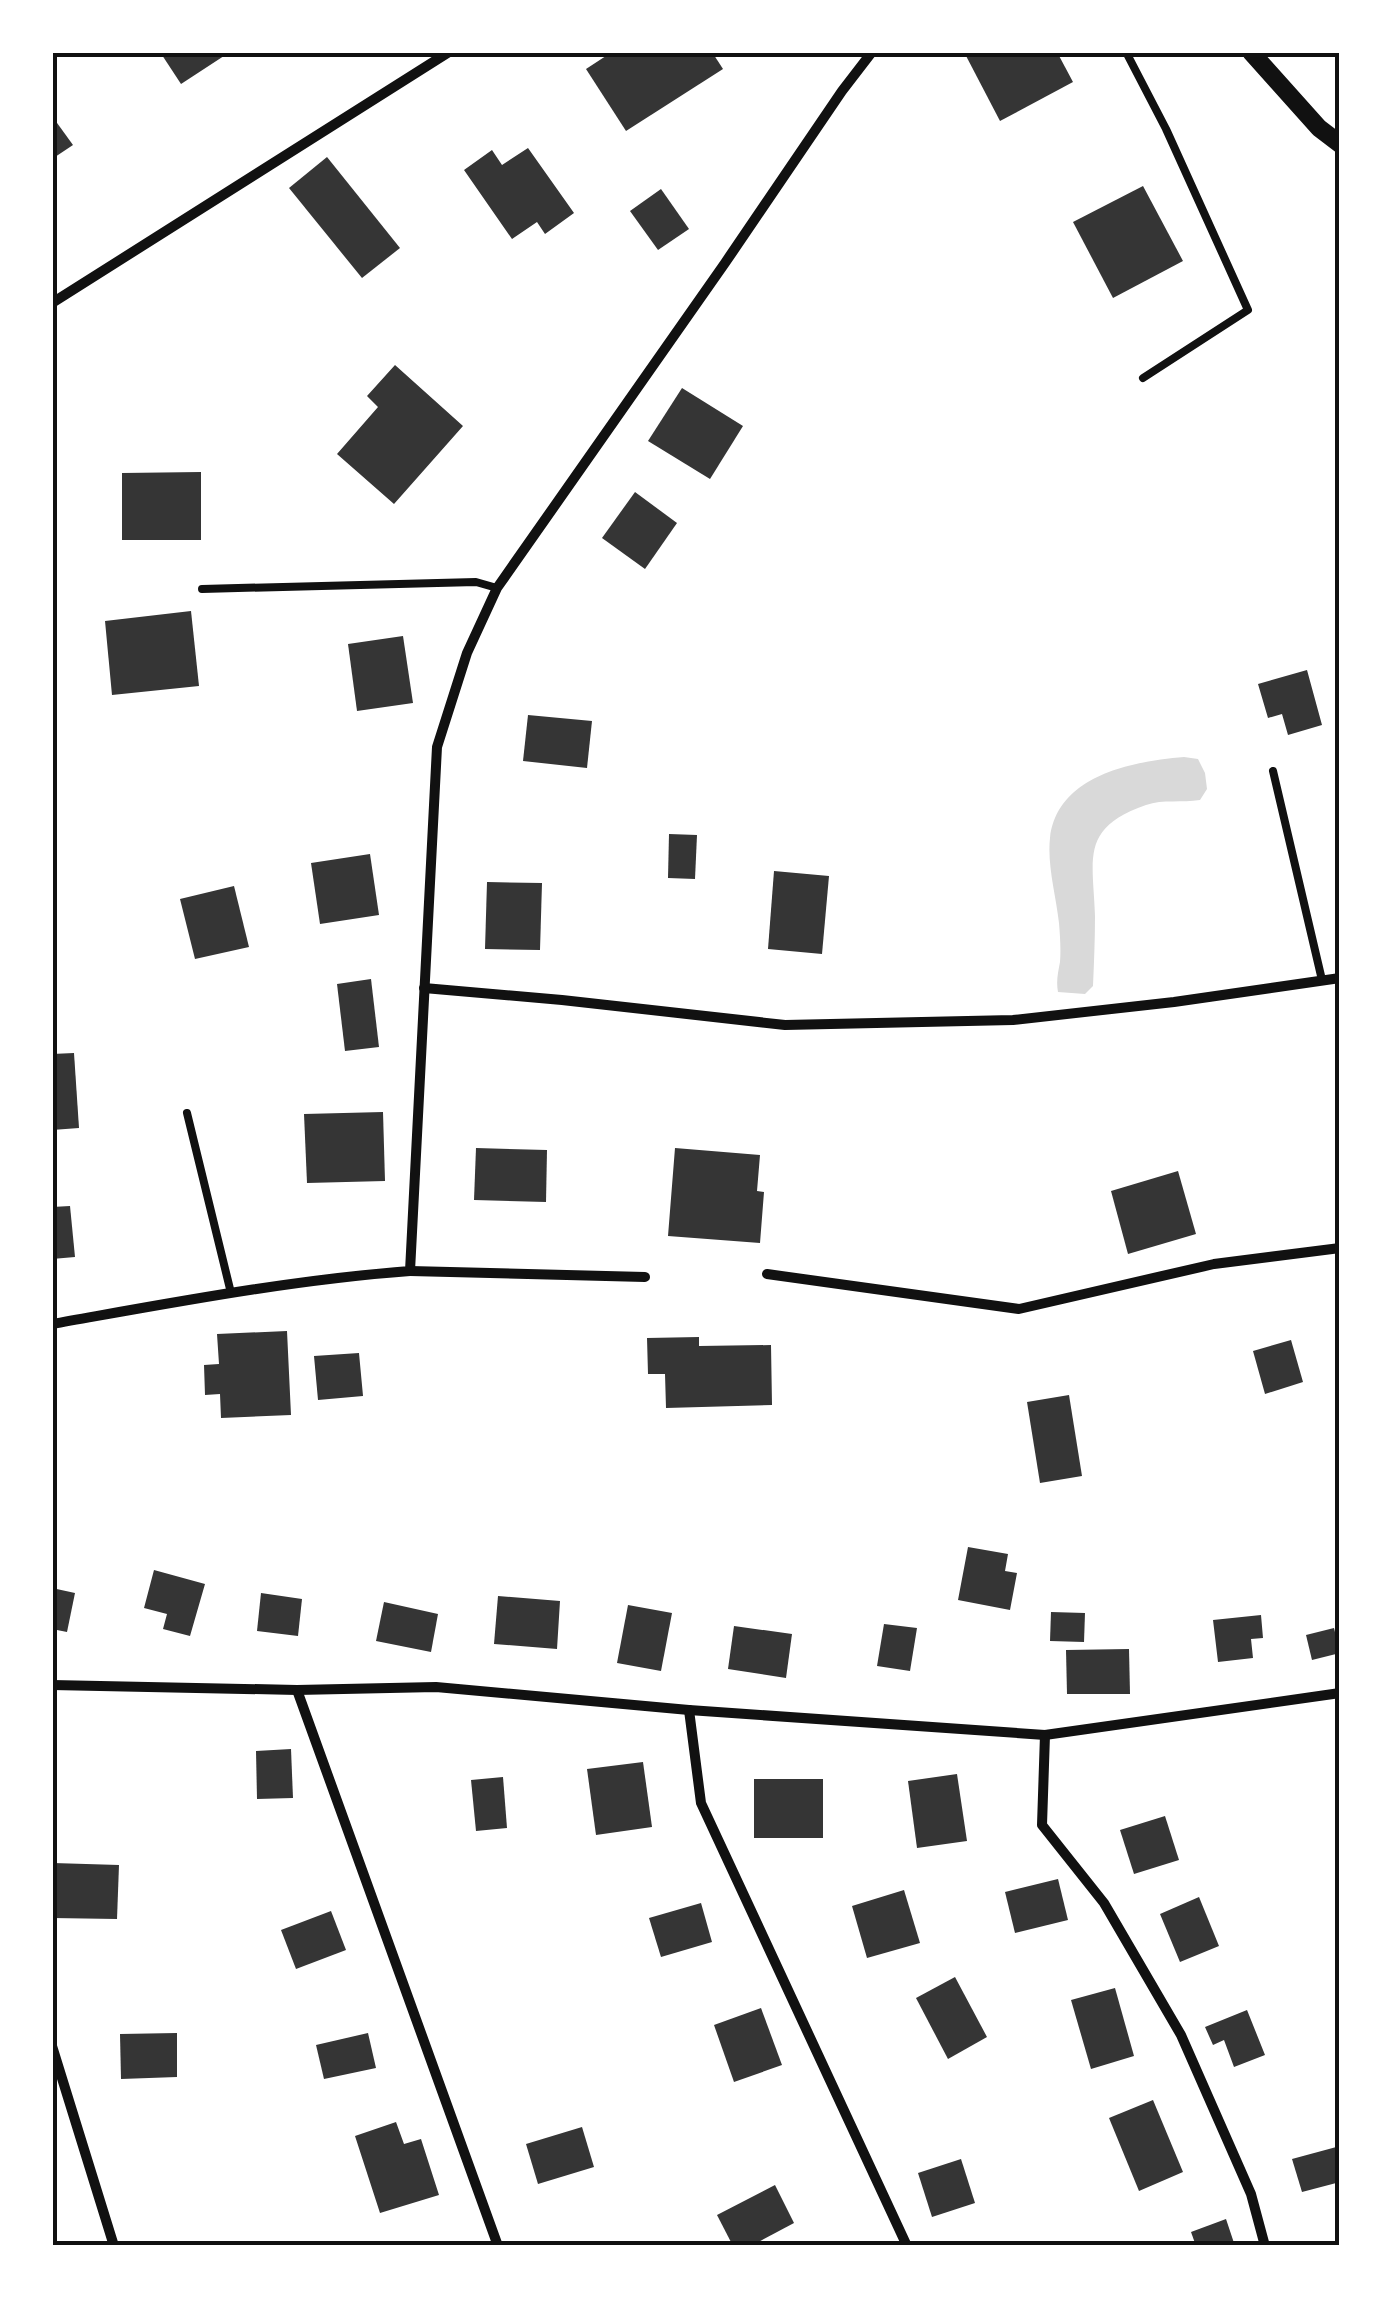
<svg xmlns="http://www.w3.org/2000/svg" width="1392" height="2298" font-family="'Source Sans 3',sans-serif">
<rect width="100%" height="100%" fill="#fff"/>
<path fill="#d9d9d9" d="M 1184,757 L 1198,759 L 1205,773 L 1207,789 L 1200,800 C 1182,803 1163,799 1146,805 C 1080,828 1093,858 1095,916 C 1095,939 1094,962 1093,986 L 1085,994 L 1058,992 C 1056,981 1058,973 1060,962 C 1061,950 1060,935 1059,923 C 1056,896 1047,865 1050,838 C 1057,775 1134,761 1184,757 Z"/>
<g fill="#353535">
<path d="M 160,52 L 230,52 L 181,84 Z"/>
<path d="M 612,52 L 712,52 L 723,69 L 626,131 L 586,69 Z"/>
<path d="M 964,52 L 1057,52 L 1073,82 L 1000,121 Z"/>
<path d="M 52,116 L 73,145 L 52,159 Z"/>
<path d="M 528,148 L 574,213 L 545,234 L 537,222 L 512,239 L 464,170 L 492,150 L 502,165 Z"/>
<path d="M 327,157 L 400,248 L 362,278 L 289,188 Z"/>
<path d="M 1143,186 L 1183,261 L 1113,298 L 1073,222 Z"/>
<path d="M 661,189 L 689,229 L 658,250 L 630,211 Z"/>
<path d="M 395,365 L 463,426 L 394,504 L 337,454 L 378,407 L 367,396 Z"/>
<path d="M 682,388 L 743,426 L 710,479 L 648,441 Z"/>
<path d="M 201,472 L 201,540 L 122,540 L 122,473 Z"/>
<path d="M 635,492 L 677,523 L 645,569 L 602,538 Z"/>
<path d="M 191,611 L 199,686 L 112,695 L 105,621 Z"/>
<path d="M 403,636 L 413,703 L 357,711 L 348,644 Z"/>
<path d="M 1307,670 L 1322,725 L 1288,735 L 1282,714 L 1268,718 L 1258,684 Z"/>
<path d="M 528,715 L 592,721 L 587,768 L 523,761 Z"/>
<path d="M 669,834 L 697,835 L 695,879 L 668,878 Z"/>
<path d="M 370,854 L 379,915 L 320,924 L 311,863 Z"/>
<path d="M 774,871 L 829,876 L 822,954 L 768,949 Z"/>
<path d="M 487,882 L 542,883 L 540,950 L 485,949 Z"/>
<path d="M 234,886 L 249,947 L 195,959 L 180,899 Z"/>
<path d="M 371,979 L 379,1047 L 345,1051 L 337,984 Z"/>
<path d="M 74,1053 L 79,1128 L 52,1130 L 52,1054 Z"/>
<path d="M 383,1112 L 385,1181 L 307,1183 L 304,1114 Z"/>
<path d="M 476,1148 L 547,1150 L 546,1202 L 474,1200 Z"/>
<path d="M 675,1148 L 760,1155 L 757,1191 L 764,1192 L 760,1243 L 668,1236 Z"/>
<path d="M 1178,1171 L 1196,1234 L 1128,1254 L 1111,1191 Z"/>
<path d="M 70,1206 L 75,1257 L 52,1259 L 52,1207 Z"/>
<path d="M 287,1331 L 291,1415 L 221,1418 L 220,1394 L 205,1395 L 204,1365 L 219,1364 L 217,1334 Z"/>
<path d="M 699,1337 L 699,1346 L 771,1345 L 772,1405 L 666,1408 L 665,1374 L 648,1374 L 647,1338 Z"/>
<path d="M 1291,1340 L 1303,1382 L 1265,1394 L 1253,1351 Z"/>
<path d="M 359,1353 L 363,1396 L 318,1400 L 314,1356 Z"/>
<path d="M 1069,1395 L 1082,1476 L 1040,1483 L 1027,1402 Z"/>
<path d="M 968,1547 L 1008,1554 L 1005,1571 L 1017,1573 L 1010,1610 L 958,1600 Z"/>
<path d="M 154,1570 L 205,1584 L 190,1636 L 163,1629 L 167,1614 L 144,1608 Z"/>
<path d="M 52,1588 L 75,1593 L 67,1632 L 52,1629 Z"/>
<path d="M 261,1593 L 302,1599 L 298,1636 L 257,1631 Z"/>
<path d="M 498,1596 L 560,1601 L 557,1649 L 494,1644 Z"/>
<path d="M 384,1602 L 438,1614 L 431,1652 L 376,1641 Z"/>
<path d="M 628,1605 L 672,1613 L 661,1671 L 617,1663 Z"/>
<path d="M 1051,1612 L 1085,1613 L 1084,1642 L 1050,1641 Z"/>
<path d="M 1261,1615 L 1263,1638 L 1251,1639 L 1253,1658 L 1218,1662 L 1213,1620 Z"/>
<path d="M 884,1624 L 917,1628 L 910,1671 L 877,1666 Z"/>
<path d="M 734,1626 L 792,1634 L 786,1678 L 728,1669 Z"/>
<path d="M 1334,1628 L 1340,1653 L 1312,1660 L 1306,1635 Z"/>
<path d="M 1129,1649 L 1130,1694 L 1067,1694 L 1066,1650 Z"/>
<path d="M 291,1749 L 293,1798 L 257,1799 L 256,1751 Z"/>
<path d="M 643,1762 L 652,1827 L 596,1835 L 587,1769 Z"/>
<path d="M 957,1774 L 967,1841 L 917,1848 L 908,1781 Z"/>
<path d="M 503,1777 L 507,1828 L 476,1831 L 471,1780 Z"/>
<rect x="754" y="1779" width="69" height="59"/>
<path d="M 1165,1816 L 1179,1860 L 1134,1874 L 1120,1830 Z"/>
<path d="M 53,1863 L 119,1865 L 117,1919 L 52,1918 Z"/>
<path d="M 1058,1879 L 1068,1920 L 1015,1933 L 1005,1892 Z"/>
<path d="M 904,1890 L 920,1943 L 867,1958 L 852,1906 Z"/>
<path d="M 1199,1897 L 1219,1946 L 1180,1962 L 1160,1914 Z"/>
<path d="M 701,1903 L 712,1942 L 661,1957 L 649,1918 Z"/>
<path d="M 331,1911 L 346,1950 L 296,1969 L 281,1930 Z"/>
<path d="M 955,1977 L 987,2037 L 948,2059 L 916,1998 Z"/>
<path d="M 1115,1988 L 1134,2056 L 1091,2069 L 1071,2000 Z"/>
<path d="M 761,2008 L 782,2065 L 734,2082 L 714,2025 Z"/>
<path d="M 1247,2010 L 1265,2055 L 1234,2067 L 1224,2040 L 1213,2045 L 1205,2027 Z"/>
<path d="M 177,2033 L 177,2077 L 121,2079 L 120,2034 Z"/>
<path d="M 368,2033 L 376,2068 L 324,2079 L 316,2045 Z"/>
<path d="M 1153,2100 L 1183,2172 L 1139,2191 L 1109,2118 Z"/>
<path d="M 396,2122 L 404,2144 L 421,2139 L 439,2195 L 380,2213 L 355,2136 Z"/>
<path d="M 582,2127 L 594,2167 L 538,2184 L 526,2144 Z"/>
<path d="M 1340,2146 L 1340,2182 L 1302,2192 L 1292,2159 Z"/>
<path d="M 961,2159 L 975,2203 L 932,2217 L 918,2173 Z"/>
<path d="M 775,2185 L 794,2223 L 751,2246 L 733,2246 L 717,2215 Z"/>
<path d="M 1226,2219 L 1235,2246 L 1196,2246 L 1191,2232 Z"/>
</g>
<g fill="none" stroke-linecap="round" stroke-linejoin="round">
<g stroke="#111" stroke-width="8">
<path d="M 1126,52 L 1166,129 L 1248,310 L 1143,378"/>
<path d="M 202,589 L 476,582 L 497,588"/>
<path d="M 1273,771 L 1322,980"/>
<path d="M 187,1113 L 231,1293"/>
</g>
<g stroke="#111" stroke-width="10">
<path d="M 52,303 L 449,52"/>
<path d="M 424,988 L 562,1000 L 785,1025 L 1013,1020 L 1174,1002 L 1340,978"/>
<path d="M 410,1271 L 645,1277"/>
<path d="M 767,1274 L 1019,1309 L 1214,1264 L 1340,1248"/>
<path d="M 52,1324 C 171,1303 290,1280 410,1271 L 437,747 L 467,653 L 497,588 L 725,263 L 842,91 L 872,52"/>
<path d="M 52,1685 L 297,1690 L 436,1687 L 689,1710 L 1045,1735 L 1340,1693"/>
<path d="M 297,1690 L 498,2246"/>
<path d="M 689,1710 L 701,1803 L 907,2246"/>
<path d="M 1045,1735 L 1042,1825 L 1104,1903 L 1181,2035 L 1251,2194 L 1265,2246"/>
<path d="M 52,2046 L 114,2246"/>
</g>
<path stroke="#111" stroke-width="18" d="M 1251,52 L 1319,128 L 1340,144"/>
</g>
<rect width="1392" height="2298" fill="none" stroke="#ffffff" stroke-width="110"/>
<rect x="55" y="55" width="1282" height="2188" fill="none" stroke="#111" stroke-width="4"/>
</svg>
